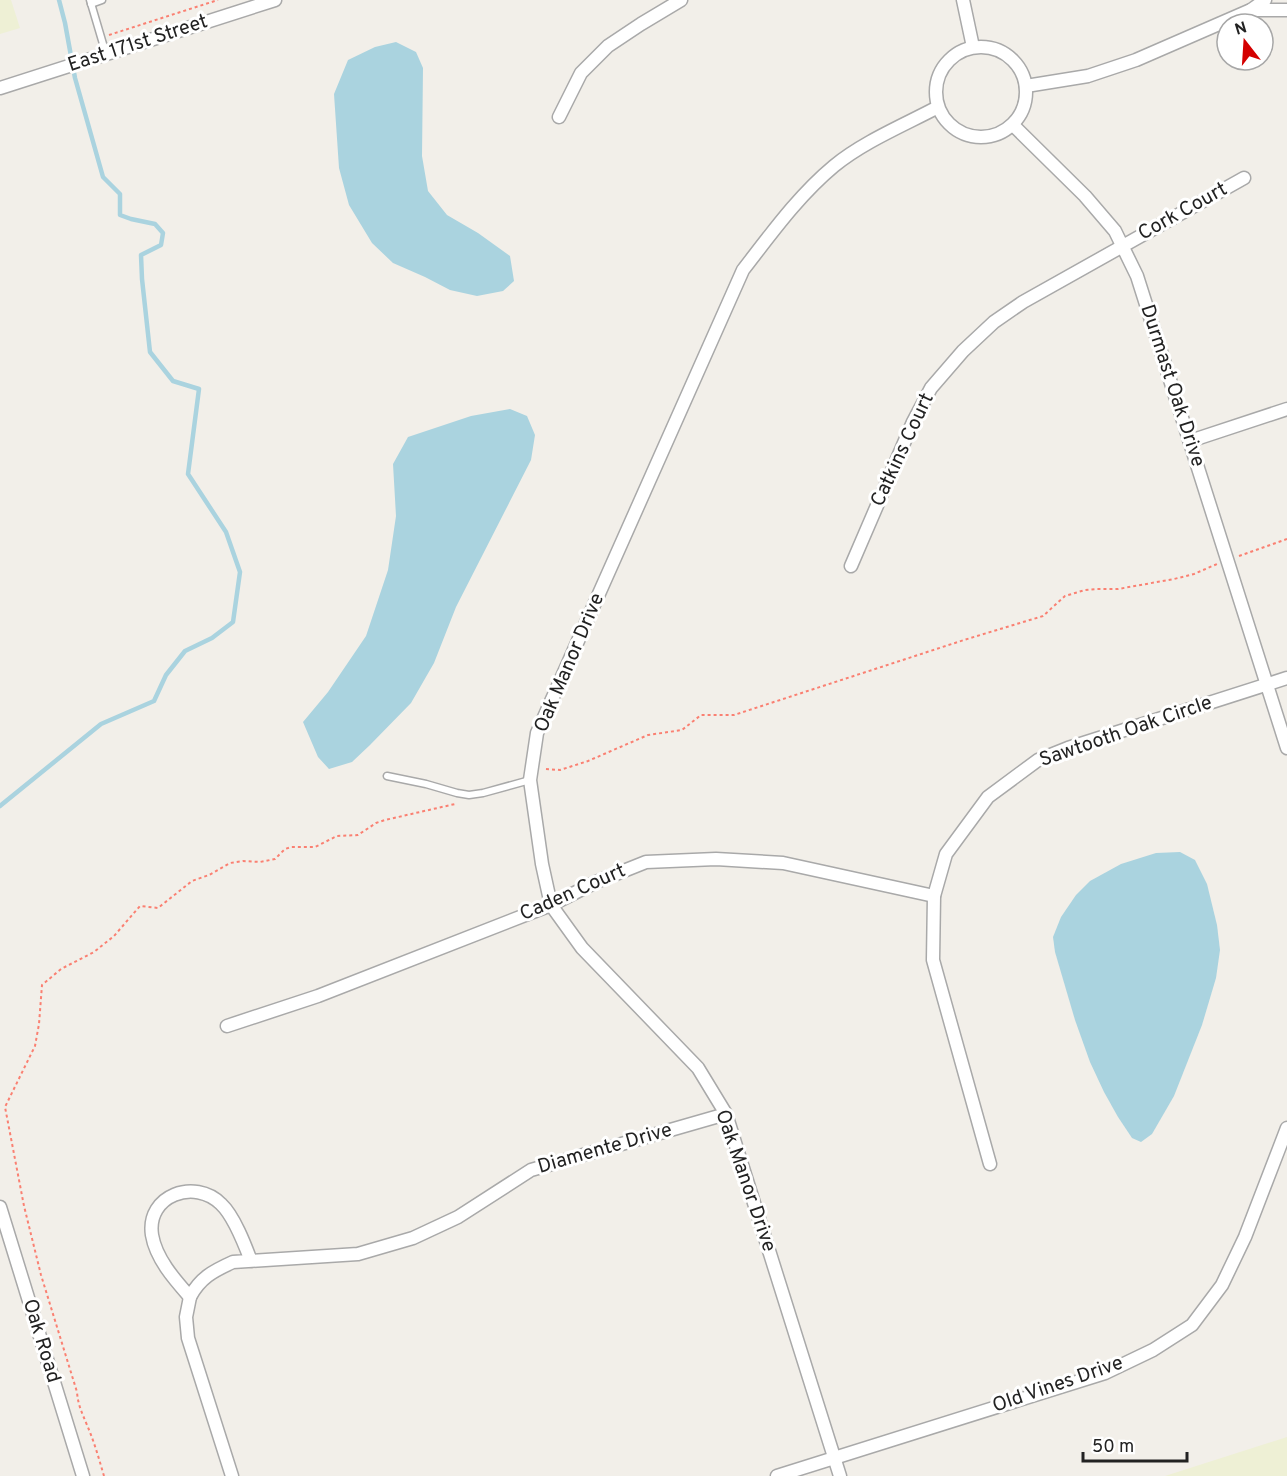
<svg xmlns="http://www.w3.org/2000/svg" width="1287" height="1476" font-family="Overpass,sans-serif">
<rect width="100%" height="100%" fill="#f2efe9"/>
<g fill="#eef0d5">
<path d="M 0,0 L 11,0 L 20,28 L 0,34 Z"/>
<path d="M 1287,1437 L 1287,1476 L 1165,1476 Z"/>
</g>
<g fill="#aad3df">
<path d="M 396,42 L 416,52 L 423,68 L 422,156 L 428,191 L 447,215 L 478,233 L 510,256 L 514,281 L 503,291 L 477,296 L 450,290 L 425,277 L 393,263 L 372,243 L 349,205 L 339,168 L 334,94 L 348,60 L 375,47 Z"/>
<path d="M 510,409 L 527,416 L 535,435 L 531,460 L 456,607 L 434,663 L 411,703 L 370,745 L 352,762 L 329,769 L 318,757 L 303,722 L 328,692 L 366,636 L 388,570 L 396,516 L 393,464 L 408,437 L 471,416 Z"/>
<path d="M 1180,852 L 1195,860 L 1207,884 L 1217,925 L 1220,950 L 1216,978 L 1202,1025 L 1174,1096 L 1152,1134 L 1141,1142 L 1132,1138 L 1118,1117 L 1104,1092 L 1090,1062 L 1075,1020 L 1055,952 L 1053,937 L 1061,917 L 1076,895 L 1090,881 L 1121,864 L 1156,853 Z"/>
</g>
<g fill="none" stroke-linecap="round" stroke-linejoin="round">
<path stroke="#aad3df" stroke-width="4.5" d="M 0,806 L 101,724 L 154,701 L 166,675 L 185,651 L 212,638 L 233,622 L 240,572 L 226,532 L 188,474 L 199,389 L 173,381 L 150,352 L 142,279 L 141,255 L 161,245 L 163,233 L 155,224 L 131,219 L 120,215 L 120,194 L 103,177 L 75,78 L 65,23 L 59,0"/>
<defs>
<g id="lane">
<path d="M 90,0 L 106,54"/>
<path d="M 91,4 L 102,0"/>
<path d="M 387,776 L 426,784 L 457,793 L 469,795 L 483,793 L 530,780"/>
</g>
<g id="street">
<path d="M 963,0 L 973,47"/>
<path d="M 1251,10 L 1287,10"/>
<circle cx="981" cy="92" r="45"/>
<path d="M 1026,86 L 1088,76 L 1136,60 L 1251,10 L 1265,0"/>
<path d="M 0,88 L 275,0"/>
<path d="M 559,117 L 581,73 L 608,46 L 641,24 L 681,0"/>
<path d="M 1013,125 L 1085,196 L 1115,231 L 1137,276 L 1287,748"/>
<path d="M 1190,441 L 1287,409"/>
<path d="M 851,566 L 913,422 L 931,388 L 963,351 L 994,322 L 1023,302 L 1244,178"/>
<path d="M 227,1026 L 318,996 L 551,905 L 596,882 L 646,862 L 716,859 L 783,863 L 934,896"/>
<path d="M 990,1164 L 933,960 L 934,896 L 946,854 L 988,797 L 1038,760 L 1068,748 L 1287,678"/>
<path d="M 0,1207 L 83,1476"/>
<path d="M 251,1261 C 245,1245 234,1216 221,1204 C 195,1178 146,1195 152,1235 C 156,1259 175,1280 190,1297 C 200,1278 213,1271 233,1262 L 358,1254 L 413,1238 L 458,1217 L 531,1170 L 726,1114"/>
<path d="M 190,1297 L 186,1317 L 188,1338 L 232,1476"/>
<path d="M 777,1476 L 1105,1373 L 1153,1350 L 1192,1325 L 1222,1285 L 1245,1237 L 1287,1128"/>
<path d="M 840,1476 L 726,1114 L 698,1068 L 582,948 L 551,905 L 542,864 L 530,780 L 537,733 L 743,270 C 771,234 798,196 834,166 C 863,142 904,125 938,107"/>
</g>
</defs>
<use href="#lane" stroke="#a9a9a9" stroke-width="9"/>
<use href="#street" stroke="#a9a9a9" stroke-width="15"/>
<g stroke="#fa8072" stroke-width="2" stroke-dasharray="3 3" stroke-linecap="butt">
<path d="M 109,35 L 218,0"/>
<path d="M 1239,556 L 1287,539"/>
<path d="M 546,769 L 560,770 L 588,761 L 648,735 L 682,730 L 701,715 L 734,715 L 964,640 L 1043,616 L 1065,596 L 1085,590 L 1096,589 L 1118,589 L 1174,579 L 1194,574 L 1217,564"/>
<path d="M 104,1476 C 99,1459 94,1441 87,1425 C 82,1413 78,1405 77,1392 L 41,1275 L 24,1206 L 5,1107 L 35,1046 L 39,1024 L 42,985 L 61,969 L 94,952 L 114,936 L 140,906 L 158,908 L 192,881 L 209,875 L 230,863 L 243,861 L 260,862 L 275,859 L 285,849 L 291,847 L 315,847 L 337,836 L 358,835 L 376,823 L 385,820 L 455,804"/>
</g>
<use href="#lane" stroke="#fff" stroke-width="6"/>
<use href="#street" stroke="#fff" stroke-width="12"/>
</g>
<g text-anchor="middle" dominant-baseline="central" stroke-width="6" stroke-linejoin="round" paint-order="stroke">
<g font-size="20" fill="#222" stroke="#fff">
<text transform="translate(138 44) rotate(-18)">East 171st Street</text>
<text transform="translate(1183 212) rotate(-29)">Cork Court</text>
<text transform="translate(1172 386) rotate(72)">Durmast Oak Drive</text>
<text transform="translate(903 450) rotate(-65)">Catkins Court</text>
<text transform="translate(570 663) rotate(-67)">Oak Manor Drive</text>
<text transform="translate(1126 732) rotate(-19)">Sawtooth Oak Circle</text>
<text transform="translate(573 893) rotate(-24)">Caden Court</text>
<text transform="translate(605 1149) rotate(-16)">Diamente Drive</text>
<text transform="translate(745 1181) rotate(71)">Oak Manor Drive</text>
<text transform="translate(41 1341) rotate(73)">Oak Road</text>
<text transform="translate(1058 1385) rotate(-19)">Old Vines Drive</text>
</g>
</g>
<g transform="translate(1245 42) rotate(343)"><circle r="28" fill="#ffffff" stroke="#a7a7a7" stroke-width="1.5"/>
<path d="M0-4.5L10 22L0 15L-10 22Z" fill="#d40000"/>
<text y="-9" font-size="16" font-weight="bold" text-anchor="middle" fill="#222222">N</text>
</g>
<path d="M1083 1452v9h104v-9" fill="none" stroke="#222222" stroke-width="3"/>
<text x="1092" y="1452" font-size="18" fill="#222222" stroke="#ffffff" stroke-width="4.5" paint-order="stroke">50 m</text>
</svg>
